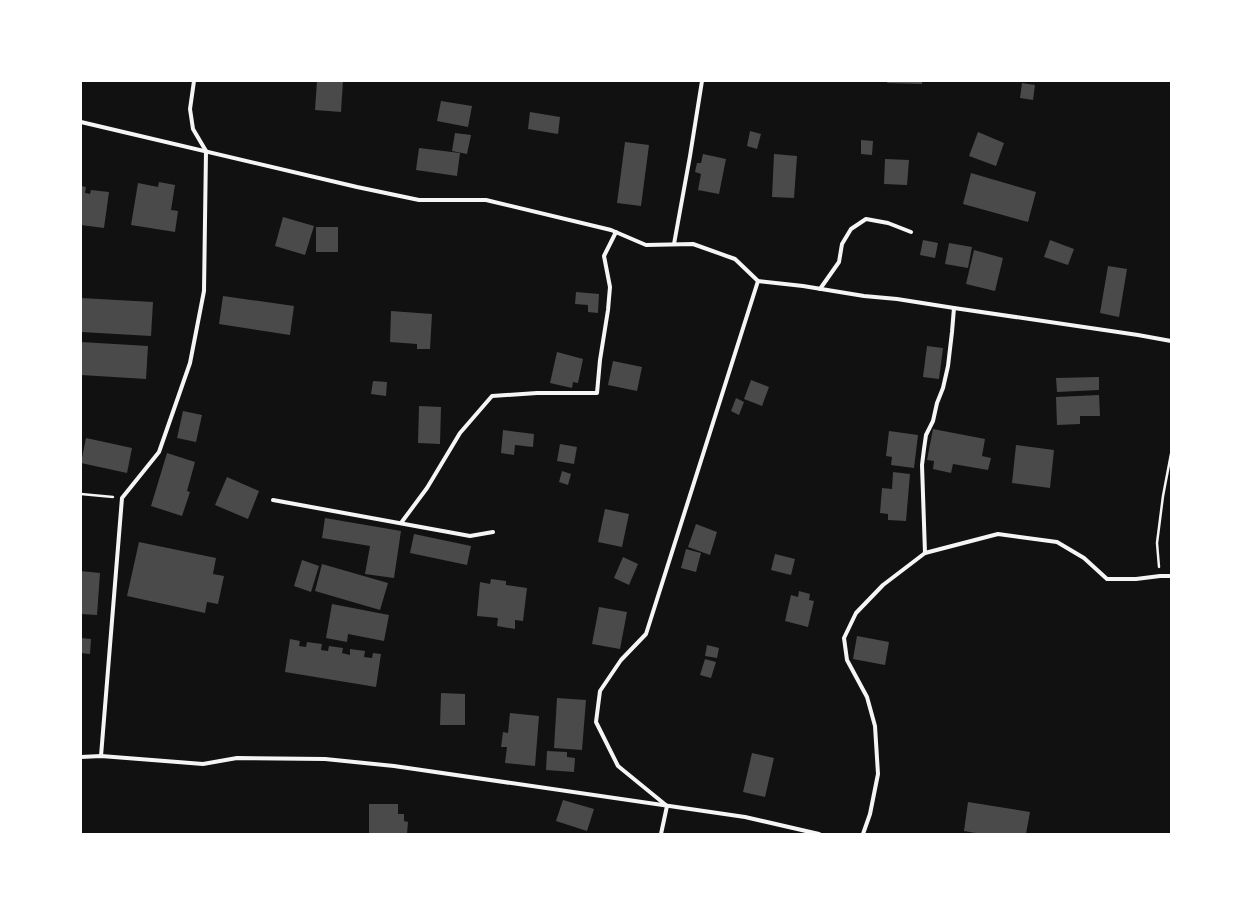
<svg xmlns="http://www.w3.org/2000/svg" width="1252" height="915" font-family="Quicksand,sans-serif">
<rect width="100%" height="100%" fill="#111"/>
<g fill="#4a4a4a">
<path d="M 317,81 L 343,81 L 341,112 L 315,110 Z"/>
<path d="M 887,81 L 922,81 L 922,84 L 887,83 Z"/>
<path d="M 1022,83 L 1035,85 L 1033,100 L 1020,98 Z"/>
<path d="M 441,101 L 472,106 L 468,127 L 437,121 Z"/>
<path d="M 530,112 L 560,117 L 558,134 L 528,129 Z"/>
<path d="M 750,131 L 761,134 L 757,149 L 747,146 Z"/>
<path d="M 978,132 L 1004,143 L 996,166 L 969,156 Z"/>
<path d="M 455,133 L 471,135 L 467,154 L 452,151 Z"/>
<path d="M 861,140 L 873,141 L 872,155 L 861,154 Z"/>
<path d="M 625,142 L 649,145 L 641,206 L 617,203 Z"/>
<path d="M 419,148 L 460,153 L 457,176 L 416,170 Z"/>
<path d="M 703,154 L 726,159 L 719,194 L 698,190 L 701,174 L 695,172 L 697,163 L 701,163 Z"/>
<path d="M 774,154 L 797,156 L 794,198 L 772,197 Z"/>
<path d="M 885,159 L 909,160 L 907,185 L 884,184 Z"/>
<path d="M 971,173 L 1036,192 L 1028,222 L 963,204 Z"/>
<path d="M 159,182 L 175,185 L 171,210 L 178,211 L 175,232 L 131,225 L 138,183 L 158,187 Z"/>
<path d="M 81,186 L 86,187 L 85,193 L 90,194 L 91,190 L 109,192 L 104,228 L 81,225 Z"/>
<path d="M 283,217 L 314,226 L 305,255 L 275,246 Z"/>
<rect x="316" y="227" width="22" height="25"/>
<path d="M 923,240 L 938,243 L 935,258 L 920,255 Z"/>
<path d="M 1050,240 L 1074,249 L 1068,265 L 1044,257 Z"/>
<path d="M 949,243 L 972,247 L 968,268 L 945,264 Z"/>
<path d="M 974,250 L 1003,258 L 995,291 L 966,284 Z"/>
<path d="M 1108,266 L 1127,269 L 1119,317 L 1100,313 Z"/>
<path d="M 576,292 L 599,294 L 598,313 L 588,312 L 588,305 L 575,304 Z"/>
<path d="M 223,296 L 294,306 L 290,335 L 219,324 Z"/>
<path d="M 81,298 L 153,302 L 151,336 L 81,332 Z"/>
<path d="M 391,311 L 432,314 L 430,349 L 417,349 L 417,344 L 390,342 Z"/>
<path d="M 81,342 L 148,346 L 146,379 L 81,375 Z"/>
<path d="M 927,346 L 943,348 L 939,379 L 923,377 Z"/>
<path d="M 557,352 L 583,359 L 578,383 L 573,382 L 572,388 L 550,383 Z"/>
<path d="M 613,361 L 642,367 L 637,391 L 608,385 Z"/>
<path d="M 1099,377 L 1099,390 L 1057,392 L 1056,378 Z"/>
<path d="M 751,380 L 769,387 L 762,406 L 744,399 Z"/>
<path d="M 373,381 L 387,382 L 386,396 L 371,394 Z"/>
<path d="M 1099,395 L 1100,416 L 1080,416 L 1080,424 L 1057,425 L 1056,397 Z"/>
<path d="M 736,398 L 744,402 L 739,415 L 731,411 Z"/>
<path d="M 419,406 L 441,407 L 440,444 L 418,443 Z"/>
<path d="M 183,411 L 202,415 L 196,442 L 177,438 Z"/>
<path d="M 933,429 L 985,439 L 982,456 L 991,458 L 988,470 L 953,464 L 951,473 L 933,469 L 934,461 L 927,460 Z"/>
<path d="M 503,430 L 534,434 L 533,447 L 515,445 L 514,455 L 501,453 Z"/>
<path d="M 889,431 L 918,435 L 914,468 L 891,465 L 892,457 L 886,456 Z"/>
<path d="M 86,438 L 132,448 L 127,473 L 81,463 Z"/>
<path d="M 560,444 L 577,447 L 574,464 L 557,461 Z"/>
<path d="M 1016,445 L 1054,450 L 1050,488 L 1012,483 Z"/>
<path d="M 167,453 L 195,462 L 187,491 L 190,492 L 182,516 L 151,506 Z"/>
<path d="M 562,471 L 571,474 L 568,485 L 559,482 Z"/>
<path d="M 893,472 L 910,474 L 906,521 L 888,520 L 888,514 L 880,513 L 882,488 L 892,489 Z"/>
<path d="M 227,477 L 259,491 L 248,519 L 215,505 Z"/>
<path d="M 605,509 L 629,514 L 622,547 L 598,542 Z"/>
<path d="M 325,518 L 401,531 L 394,578 L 365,574 L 370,546 L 322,538 Z"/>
<path d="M 696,524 L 717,532 L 710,555 L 688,547 Z"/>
<path d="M 414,534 L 471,546 L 467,565 L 410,553 Z"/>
<path d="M 139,542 L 216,558 L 213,574 L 224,576 L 218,604 L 207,602 L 205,613 L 127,596 Z"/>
<path d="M 686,549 L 701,553 L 696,572 L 681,568 Z"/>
<path d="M 775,554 L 795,559 L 791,575 L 771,570 Z"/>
<path d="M 623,557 L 638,564 L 629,585 L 614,578 Z"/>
<path d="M 302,560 L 319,566 L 311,592 L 294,586 Z"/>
<path d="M 322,564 L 388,583 L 380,610 L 315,591 Z"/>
<path d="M 81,571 L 100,573 L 97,615 L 81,614 Z"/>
<path d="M 491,579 L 506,581 L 506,585 L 527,588 L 523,621 L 515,620 L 515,629 L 497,626 L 498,618 L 477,616 L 480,582 L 490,584 Z"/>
<path d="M 799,591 L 810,594 L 809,600 L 814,601 L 808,627 L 785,621 L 791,595 L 798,597 Z"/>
<path d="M 332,604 L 389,615 L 384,641 L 348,634 L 347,642 L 326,638 Z"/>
<path d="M 599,607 L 627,612 L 620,649 L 592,644 Z"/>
<path d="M 857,636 L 889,642 L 885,665 L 853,659 Z"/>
<path d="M 81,638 L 91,639 L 90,654 L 81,653 Z"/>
<path d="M 290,639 L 300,641 L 299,646 L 306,647 L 307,642 L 322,644 L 321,650 L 328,651 L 329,646 L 343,648 L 342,653 L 350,655 L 350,649 L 365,651 L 364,657 L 372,658 L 373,653 L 381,654 L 376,687 L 285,672 Z"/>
<path d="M 707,645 L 719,648 L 717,658 L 705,656 Z"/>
<path d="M 705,659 L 716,662 L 711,678 L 700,675 Z"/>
<path d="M 441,693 L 465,694 L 465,725 L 440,725 Z"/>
<path d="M 557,698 L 586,700 L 582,750 L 554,748 Z"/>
<path d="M 510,713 L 539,716 L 535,766 L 505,763 L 507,747 L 501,747 L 503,732 L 508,733 Z"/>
<path d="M 547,751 L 567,752 L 567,757 L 575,758 L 574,772 L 546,770 Z"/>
<path d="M 752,753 L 774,758 L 765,797 L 743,792 Z"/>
<path d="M 563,800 L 594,809 L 587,831 L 556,821 Z"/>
<path d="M 968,802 L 1030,812 L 1026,834 L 981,834 L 964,831 Z"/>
<path d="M 369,804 L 398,804 L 398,814 L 404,814 L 404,821 L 408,822 L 407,834 L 369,834 Z"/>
</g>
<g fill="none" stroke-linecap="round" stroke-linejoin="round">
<g stroke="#f5f5f5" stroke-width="2.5">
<path d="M 81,494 L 113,497"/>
<path d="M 1159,567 L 1157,543 L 1163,496 L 1171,454"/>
</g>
<g stroke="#f5f5f5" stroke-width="4">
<path d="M 81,122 L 357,187 L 419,200 L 486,200 L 611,230 L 646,245 L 693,244 L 735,259 L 758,281 L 803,286 L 864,296 L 897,299 L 954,308 L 1138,335 L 1171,341"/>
<path d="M 674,244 L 690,156 L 702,81"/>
<path d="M 820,289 L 839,262 L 842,244 L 851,229 L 866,219 L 888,223 L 911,232"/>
<path d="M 273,500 L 470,536 L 493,532"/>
<path d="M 401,523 L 427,488 L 460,433 L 492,396 L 537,393 L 597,393 L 600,360 L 608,310 L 610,287 L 604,256 L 616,232"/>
<path d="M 925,553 L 922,465 L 924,449 L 926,435 L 933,421 L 937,403 L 943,388 L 948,366 L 952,332 L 954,308"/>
<path d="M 101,756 L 122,498 L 159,452 L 190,363 L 204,291 L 206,151 L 193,129 L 190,109 L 194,81"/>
<path d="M 81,757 L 101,756 L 203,764 L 237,758 L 325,759 L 394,766 L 745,817 L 819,834"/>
<path d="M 661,834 L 667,806 L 618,766 L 596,722 L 600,691 L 621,660 L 646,634 L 758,281"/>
<path d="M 863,834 L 870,814 L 878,774 L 875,726 L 867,697 L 847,660 L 844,638 L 856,613 L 883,585 L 925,553 L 998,534 L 1057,542 L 1084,558 L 1107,579 L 1136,579 L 1160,576 L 1171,576"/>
</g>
</g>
<rect width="1252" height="915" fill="none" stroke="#ffffff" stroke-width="164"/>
</svg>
